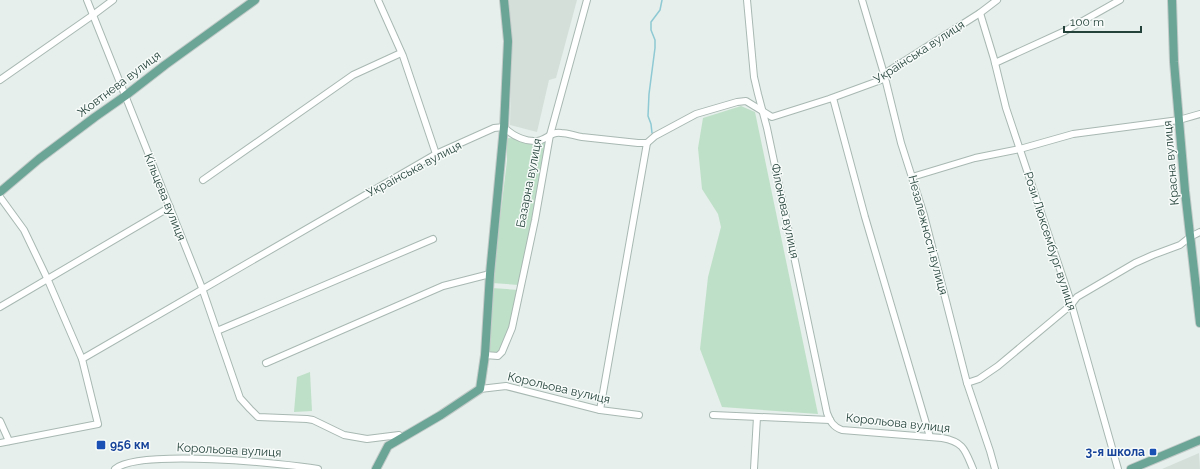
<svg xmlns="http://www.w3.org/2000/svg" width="1200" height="469" font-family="Raleway,sans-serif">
<rect width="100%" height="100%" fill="#e6efeb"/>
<g fill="#d4dfda">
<path d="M 509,0 L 577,0 L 556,78 L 549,80 L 537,132 L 510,125 L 512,39 Z"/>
<path d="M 1199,453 L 1200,469 L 1162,469 Z"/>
</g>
<g fill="#bfe0c8">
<path d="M 741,106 L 755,112 L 818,414 L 722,407 L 700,349 L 708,277 L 721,227 L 718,214 L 702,189 L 698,148 L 703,118 Z"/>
<path d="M 507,138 L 547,140 L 519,285 L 492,283 L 507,161 Z"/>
<path d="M 492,288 L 519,290 L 509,329 L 501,351 L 496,354 L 488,353 Z"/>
<path d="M 310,372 L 312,411 L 294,412 L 297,377 Z"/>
</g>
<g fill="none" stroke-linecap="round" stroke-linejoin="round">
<path stroke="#8ec9d4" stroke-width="1.5" d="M 652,133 L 651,124 L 648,116 L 649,94 L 655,48 L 655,40 L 651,30 L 651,22 L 660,10 L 662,0"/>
<defs>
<g id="minor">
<path d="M 87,0 L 202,288 L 240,398 L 250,409 L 258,417 L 307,419 L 313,420 L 344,435 L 367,439 L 399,435 L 401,438"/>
<path d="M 378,0 L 403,56 L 436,154"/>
<path d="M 747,0 L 754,77 L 758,94 L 767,128 L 827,413 C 830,421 833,427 842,430 L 942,438 C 964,442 965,450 973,469"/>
<path d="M 862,0 L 884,74 L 901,143 L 924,215 L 967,383 L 990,451 L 995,469"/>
<path d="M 980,13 L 994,59 L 1006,108 L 1070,299 L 1118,469"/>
<path d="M 995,63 L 1065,31 L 1120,0"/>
<path d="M 0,80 L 93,15 L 113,0"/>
<path d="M 833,98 L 865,217 L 930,437"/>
<path d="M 912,177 L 975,158 L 1020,149 L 1073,134 L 1179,120 L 1200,114"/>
<path d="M 203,180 L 353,75 L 401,53"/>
<path d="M 0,197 L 24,230 L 47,278 L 82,359 L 98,424 L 0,443"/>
<path d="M 0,307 L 170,207"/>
<path d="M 217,331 L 433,239"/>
<path d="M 485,355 L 498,356 L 502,352 L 512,328 L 535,220 L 550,135 L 587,0"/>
<path d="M 82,359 L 436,154 L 494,128 L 504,127 C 512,136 529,144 541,140 C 548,138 553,131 561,133 C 568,133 575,136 582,137 C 600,139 619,141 638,143 L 647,143 L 655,136 L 696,114 L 737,102 L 746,101 L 772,117 L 829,99 L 881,80 L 884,74 L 980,13 L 997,0"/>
<path d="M 266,363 L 443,286 L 490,274"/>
<path d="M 967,383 L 979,379 L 998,366 L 1071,305 L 1077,297 L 1135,263 L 1153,255 L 1180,245 L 1190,237 L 1200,232"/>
<path d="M 480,389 L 506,386 L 600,410 L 639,415"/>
<path d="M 600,410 L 647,143"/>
<path d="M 713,415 L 830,420"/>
<path d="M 0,421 L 9,441"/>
<path d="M 115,469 C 139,449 284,463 318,469"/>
<path d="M 754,469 L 757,417"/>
</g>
<g id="major">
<path d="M 1172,0 L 1174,62 L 1185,191 L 1200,323"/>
<path d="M 0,192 L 39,159 L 95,117 L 125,96 L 165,65 L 255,0"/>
<path d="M 376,469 L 388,446 L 441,415 L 480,389 L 485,355 L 490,274 L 504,127 L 508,41 L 504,0"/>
<path d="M 1131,469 L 1200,440"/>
</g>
</defs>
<use href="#minor" stroke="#a8b8b2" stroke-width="8"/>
<use href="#major" stroke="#c2cac8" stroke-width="10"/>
<use href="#minor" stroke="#fff" stroke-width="6"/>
<use href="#major" stroke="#6aa596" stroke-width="8"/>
</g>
<g fill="#1a4fb4" stroke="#f7fbf9" stroke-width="1.5">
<rect x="96" y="440" width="10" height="10" rx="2"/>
<rect x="1149" y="448" width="8" height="8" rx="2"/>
</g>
<g text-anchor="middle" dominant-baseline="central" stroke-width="3" stroke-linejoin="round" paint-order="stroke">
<g font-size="12" fill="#24423a" stroke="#f7fbf9">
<text transform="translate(919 52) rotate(-33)">Українська вулиця</text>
<text transform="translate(119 84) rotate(-37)">Жовтнева вулиця</text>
<text transform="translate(1171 163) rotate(-95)">Красна вулиця</text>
<text transform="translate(414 169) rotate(-28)">Українська вулиця</text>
<text transform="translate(529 183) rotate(-79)">Базарна вулиця</text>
<text transform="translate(165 197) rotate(68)">Кільцева вулиця</text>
<text transform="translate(785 211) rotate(78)">Філонова вулиця</text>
<text transform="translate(928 235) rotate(75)">Незалежності вулиця</text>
<text transform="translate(1050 241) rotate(72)">Рози Люксембург вулиця</text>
<text transform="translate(559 388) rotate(13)">Корольова вулиця</text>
<text transform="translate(898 423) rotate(6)">Корольова вулиця</text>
<text transform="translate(229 450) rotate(3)">Корольова вулиця</text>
</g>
<g font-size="12" font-weight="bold" fill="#164399" stroke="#f7fbf9" text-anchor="start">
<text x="110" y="445">956 км</text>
<text x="1145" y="452" text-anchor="end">3-я школа</text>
</g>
</g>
<path d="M1064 26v6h77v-6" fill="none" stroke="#24423a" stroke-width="2"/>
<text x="1070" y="26" font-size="12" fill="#24423a" stroke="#f7fbf9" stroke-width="3" paint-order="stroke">100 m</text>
</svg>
